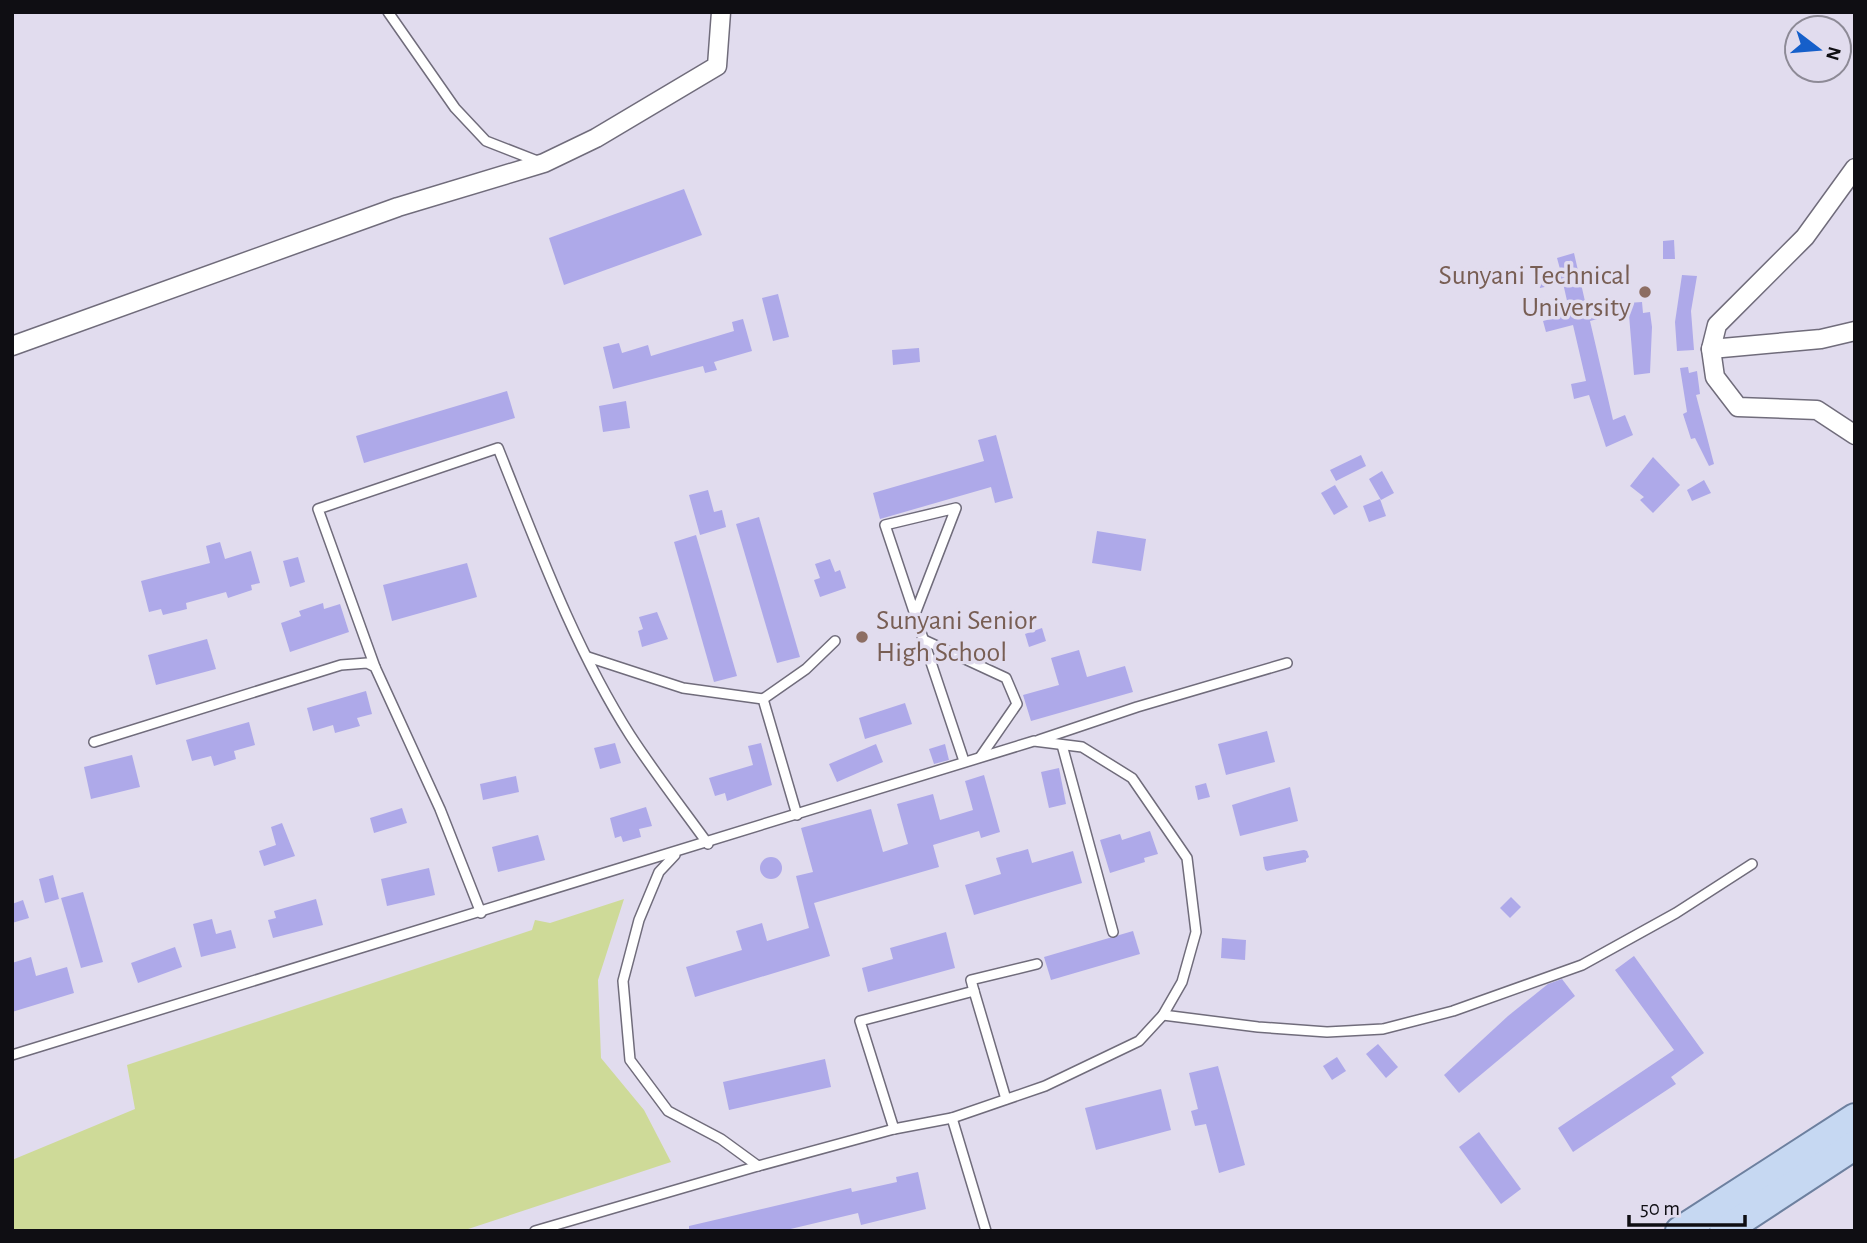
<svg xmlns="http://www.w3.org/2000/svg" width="1867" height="1243" font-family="'Alegreya Sans',sans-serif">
<rect width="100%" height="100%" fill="#e1dcee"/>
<path fill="#ceda98" d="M 624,899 L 598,980 L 601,1058 L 644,1110 L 671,1162 L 462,1231 L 12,1231 L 12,1160 L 135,1109 L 127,1065 L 532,930 L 535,920 L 550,923 Z"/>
<g fill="#aea9e9">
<path d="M 684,189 L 702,235 L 564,285 L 549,238 Z"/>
<path d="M 1674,240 L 1675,259 L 1663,259 L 1663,241 Z"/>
<path d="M 1574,253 L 1587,310 L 1603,306 L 1605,317 L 1590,321 L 1613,420 L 1625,415 L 1633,435 L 1606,447 L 1589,395 L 1574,399 L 1571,384 L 1586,381 L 1573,325 L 1546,332 L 1543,321 L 1570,314 L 1563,283 L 1540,288 L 1537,274 L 1560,269 L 1557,258 Z"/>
<path d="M 1682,275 L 1697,276 L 1691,311 L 1694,350 L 1677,351 L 1675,322 Z"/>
<path d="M 778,294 L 789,337 L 773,341 L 762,298 Z"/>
<path d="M 1642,302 L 1643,313 L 1650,312 L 1652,327 L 1650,373 L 1634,375 L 1628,303 Z"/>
<path d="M 743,319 L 752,351 L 714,362 L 717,370 L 705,373 L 703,366 L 613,389 L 603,347 L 619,343 L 622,353 L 648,345 L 651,356 L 734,331 L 732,322 Z"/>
<path d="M 919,348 L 920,362 L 893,365 L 892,350 Z"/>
<path d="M 1688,367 L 1689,373 L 1697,371 L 1700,394 L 1696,395 L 1714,464 L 1709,466 L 1695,438 L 1691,439 L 1683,414 L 1687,412 L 1680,368 Z"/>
<path d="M 507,391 L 515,418 L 364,463 L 356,436 Z"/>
<path d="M 626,401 L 630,428 L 603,432 L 599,406 Z"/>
<path d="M 996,435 L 1013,498 L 995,503 L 991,487 L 880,519 L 873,493 L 984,461 L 978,440 Z"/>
<path d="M 1361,455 L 1366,466 L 1336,481 L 1330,470 Z"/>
<path d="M 1653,457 L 1680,485 L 1653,513 L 1640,500 L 1644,497 L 1630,486 Z"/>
<path d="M 1382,471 L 1394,493 L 1381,500 L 1369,479 Z"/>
<path d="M 1704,480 L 1711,493 L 1692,501 L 1687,490 Z"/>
<path d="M 1335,485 L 1348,507 L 1334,515 L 1321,493 Z"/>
<path d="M 708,490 L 714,512 L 722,510 L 726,527 L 700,535 L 689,495 Z"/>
<path d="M 1380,499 L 1386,516 L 1369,522 L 1363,506 Z"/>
<path d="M 759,517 L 800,657 L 777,663 L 736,524 Z"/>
<path d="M 1097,531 L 1146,539 L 1141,571 L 1092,563 Z"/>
<path d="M 696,535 L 737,676 L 714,682 L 674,542 Z"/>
<path d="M 220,542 L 225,559 L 251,551 L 260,583 L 251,585 L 252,590 L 228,598 L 226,592 L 186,603 L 187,609 L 163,615 L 161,609 L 149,612 L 141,581 L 210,563 L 206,546 Z"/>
<path d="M 298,557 L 305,582 L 290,587 L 283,561 Z"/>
<path d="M 830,559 L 835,572 L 840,570 L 846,588 L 820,597 L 814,580 L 820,578 L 815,564 Z"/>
<path d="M 467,563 L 477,597 L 392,621 L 383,585 Z"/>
<path d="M 323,603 L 324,609 L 340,604 L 349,632 L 290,652 L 281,623 L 301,616 L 299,611 Z"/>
<path d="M 657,612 L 668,639 L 642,647 L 638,631 L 643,629 L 639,617 Z"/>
<path d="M 1042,628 L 1046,641 L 1029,647 L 1025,634 Z"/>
<path d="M 207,639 L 216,669 L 156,685 L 148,655 Z"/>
<path d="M 1079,650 L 1087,677 L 1125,666 L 1133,692 L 1031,721 L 1023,695 L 1059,685 L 1051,658 Z"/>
<path d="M 366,691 L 372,714 L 357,718 L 360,726 L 335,733 L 333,725 L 313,731 L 307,708 Z"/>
<path d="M 905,703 L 912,724 L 865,739 L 859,718 Z"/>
<path d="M 249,722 L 255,745 L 234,751 L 236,759 L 214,766 L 211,756 L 192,761 L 186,740 Z"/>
<path d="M 1267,731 L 1275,762 L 1226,775 L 1218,744 Z"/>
<path d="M 615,743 L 621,763 L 600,769 L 594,748 Z"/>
<path d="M 761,743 L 772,785 L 727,801 L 725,793 L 715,796 L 709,778 L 753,765 L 748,746 Z"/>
<path d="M 876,744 L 883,762 L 837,782 L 829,764 Z"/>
<path d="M 945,744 L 949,760 L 934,764 L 929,749 Z"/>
<path d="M 132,755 L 140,787 L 91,799 L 84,767 Z"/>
<path d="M 1059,768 L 1066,804 L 1049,808 L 1041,772 Z"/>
<path d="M 984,775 L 1000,832 L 981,838 L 979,831 L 933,845 L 939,867 L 814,903 L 830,956 L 695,997 L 686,967 L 742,950 L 736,931 L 762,923 L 767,941 L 809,928 L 796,876 L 813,872 L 801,828 L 871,809 L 883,852 L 908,844 L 897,804 L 933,794 L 940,820 L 973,810 L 965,781 Z"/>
<path d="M 516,776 L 519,792 L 483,800 L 480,784 Z"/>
<path d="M 1206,783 L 1210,797 L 1198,800 L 1195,786 Z"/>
<path d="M 1290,787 L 1298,821 L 1240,836 L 1232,805 Z"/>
<path d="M 646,807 L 652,826 L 639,829 L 641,837 L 623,842 L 621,836 L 615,838 L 610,818 Z"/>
<path d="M 402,808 L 407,823 L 374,833 L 370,818 Z"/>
<path d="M 282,823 L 295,856 L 264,866 L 259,851 L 276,845 L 271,827 Z"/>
<path d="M 1150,831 L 1158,854 L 1144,858 L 1145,862 L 1110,873 L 1100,840 L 1120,834 L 1122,840 Z"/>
<path d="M 538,835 L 545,860 L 498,872 L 492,847 Z"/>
<path d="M 1028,849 L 1032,863 L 1073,851 L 1082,883 L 974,915 L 965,885 L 1001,874 L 996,858 Z"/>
<path d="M 1304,850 L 1307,851 L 1309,857 L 1306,859 L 1306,862 L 1267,871 L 1265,869 L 1263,857 Z"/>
<circle cx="771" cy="868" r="11"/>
<path d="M 429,868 L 435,895 L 387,906 L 381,879 Z"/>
<path d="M 53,875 L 59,899 L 45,903 L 39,879 Z"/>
<path d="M 83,892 L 103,962 L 81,968 L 61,898 Z"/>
<path d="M 1511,897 L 1521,907 L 1510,918 L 1500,908 Z"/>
<path d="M 316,899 L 323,925 L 273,938 L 268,920 L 276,918 L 274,911 Z"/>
<path d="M 23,900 L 29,918 L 12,923 L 12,904 Z"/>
<path d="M 212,919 L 216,934 L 231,930 L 236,948 L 201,957 L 193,924 Z"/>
<path d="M 1133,931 L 1140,954 L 1051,980 L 1044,957 Z"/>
<path d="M 946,932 L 955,968 L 868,992 L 862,968 L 893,959 L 890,948 Z"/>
<path d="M 1222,938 L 1246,940 L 1245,960 L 1221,958 Z"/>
<path d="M 175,947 L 182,967 L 138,983 L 131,963 Z"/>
<path d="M 1634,956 L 1704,1053 L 1671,1077 L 1676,1084 L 1573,1152 L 1558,1128 L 1674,1050 L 1615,970 Z"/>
<path d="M 31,957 L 36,976 L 67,967 L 74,993 L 12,1012 L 12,963 Z"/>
<path d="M 1562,979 L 1575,996 L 1459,1093 L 1444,1075 L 1508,1016 L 1548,984 Z"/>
<path d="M 1378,1044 L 1398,1067 L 1386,1078 L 1366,1054 Z"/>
<path d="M 1337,1057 L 1346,1071 L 1332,1080 L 1323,1066 Z"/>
<path d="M 825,1059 L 831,1087 L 729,1110 L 723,1082 Z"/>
<path d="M 1218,1066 L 1245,1165 L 1219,1173 L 1206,1124 L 1195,1126 L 1191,1111 L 1198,1109 L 1189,1073 Z"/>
<path d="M 1161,1089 L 1171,1130 L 1096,1150 L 1085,1108 Z"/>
<path d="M 1479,1132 L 1521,1189 L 1501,1204 L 1459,1147 Z"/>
<path d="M 918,1172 L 926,1209 L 861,1225 L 858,1213 L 782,1231 L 689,1231 L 689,1226 L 851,1188 L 852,1192 L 897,1182 L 896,1177 Z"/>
</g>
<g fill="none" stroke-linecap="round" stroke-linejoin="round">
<defs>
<g id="service">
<path d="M 388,12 L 455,108 L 486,141 L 540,162"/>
<path d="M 915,614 L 956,508 L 885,525 L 964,761"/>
<path d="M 924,640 L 1006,678 L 1017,704 L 981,756"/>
<path d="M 588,657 L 683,688 L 763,699 L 797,815"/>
<path d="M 375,667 L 318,509 L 498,448 C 537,545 574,647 630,735 C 654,772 682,808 708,844"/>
<path d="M 763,699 L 806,669 L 835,641"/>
<path d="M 1039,740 L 1137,707 L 1287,663"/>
<path d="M 94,742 L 341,665 L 367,663 L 375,667 L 440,809 L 481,913"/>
<path d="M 1062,745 L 1113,932"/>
<path d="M 675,855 L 659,872 L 639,920 L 623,981 L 630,1060 L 668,1111 L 721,1139 L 758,1166"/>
<path d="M 974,991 L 971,980 L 1037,964"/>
<path d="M 1163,1015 L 1258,1027 L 1327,1032 L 1383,1029 L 1453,1011 L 1582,965 L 1676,913 L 1752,864"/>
<path d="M 12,1055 L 1034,741 L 1082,747 L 1132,778 L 1187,858 L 1196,932 L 1182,982 L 1163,1015 L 1139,1041 L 1045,1086 L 952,1118 L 894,1129 L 758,1166 L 535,1231"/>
<path d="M 952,1118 L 986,1231"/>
<path d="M 894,1129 L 860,1021 L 974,991 L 1006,1099"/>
</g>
<g id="minor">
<path d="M 1855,168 L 1805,237 L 1717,325 L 1711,349 L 1715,377 L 1738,407 L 1817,410 L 1855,435"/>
<path d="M 12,346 L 398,207 L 544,163 L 596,138 L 717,66 L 721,12"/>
<path d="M 1711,349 L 1821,339 L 1855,331"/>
</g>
<g id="primary">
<path d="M 1680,1231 L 1855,1118"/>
<path d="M 1724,1231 L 1855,1145"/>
</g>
</defs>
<use href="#service" stroke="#706c7b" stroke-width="12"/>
<use href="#minor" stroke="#706c7b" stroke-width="21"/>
<use href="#primary" stroke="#6d809f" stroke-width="32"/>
<use href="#service" stroke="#fff" stroke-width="9"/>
<use href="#minor" stroke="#fff" stroke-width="18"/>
<use href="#primary" stroke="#c6d8f2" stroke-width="28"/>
</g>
<g fill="#8d6e63" stroke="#e1dcee" stroke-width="2.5">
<circle cx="1645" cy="292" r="7"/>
<circle cx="862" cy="637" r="7"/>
</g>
<g text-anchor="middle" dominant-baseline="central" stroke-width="7" stroke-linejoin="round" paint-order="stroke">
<g font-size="28" fill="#785e54" stroke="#e1dcee" text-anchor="end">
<text x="1631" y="276">Sunyani Technical<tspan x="1631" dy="32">University</tspan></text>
<text x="876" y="621" text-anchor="start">Sunyani Senior<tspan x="876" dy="32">High School</tspan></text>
</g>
</g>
<rect width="1867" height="1243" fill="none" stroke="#0f0e13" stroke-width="28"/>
<g transform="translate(1818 49) rotate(106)"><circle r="33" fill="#e1dcee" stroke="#8d8a96" stroke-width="2"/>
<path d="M0-5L12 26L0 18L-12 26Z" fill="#155fca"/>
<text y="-10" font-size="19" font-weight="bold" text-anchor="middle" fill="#0f0e13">N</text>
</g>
<path d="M1629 1215v10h116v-10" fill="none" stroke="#0f0e13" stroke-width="3.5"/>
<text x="1640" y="1215" font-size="21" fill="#0f0e13" stroke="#e1dcee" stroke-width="5" paint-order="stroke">50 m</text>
</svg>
